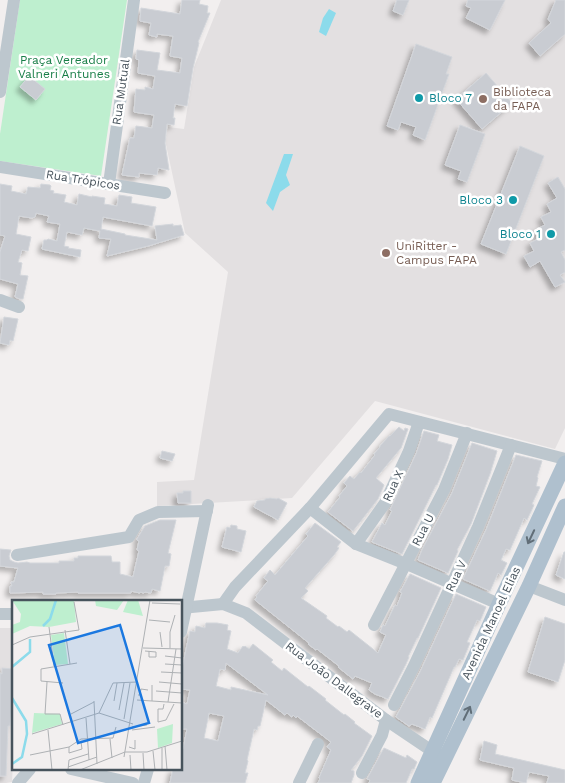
<svg xmlns="http://www.w3.org/2000/svg" width="565" height="783" font-family="'Work Sans',sans-serif">
<defs>
<filter id="shadow"><feDropShadow dx="-4" dy="4" stdDeviation="2.5" flood-color="#0004"/></filter>
</defs>
<rect width="100%" height="100%" fill="#f2efef"/>
<g fill="#e3e0e1">
<path d="M 221,0 L 565,0 L 565,428 L 555,449 L 375,401 L 292,498 L 157,506 L 157,482 L 194,480 L 228,272 L 185,233 L 165,140 L 168,127 L 184,129 L 194,67 Z"/>
<path d="M 0,628 L 14,628 L 14,738 L 12,782 L 6,783 L 0,783 Z"/>
</g>
<path fill="#beefcf" d="M 20,0 L 127,0 L 101,176 L 0,161 L 0,134 Z"/>
<g fill="#8cdbeb">
<path d="M 329,9 L 336,13 L 326,36 L 319,32 L 323,18 Z"/>
<path d="M 284,154 L 293,154 L 286,175 L 290,185 L 280,192 L 273,211 L 266,203 Z"/>
</g>
<g fill="#c9ccd2" stroke="#d3d6db" fill-rule="evenodd" filter="url(#shadow)">
<path d="M 182,0 L 200,0 L 199,4 L 208,6 L 207,13 L 210,13 L 198,42 L 199,43 L 193,68 L 187,106 L 175,104 L 173,118 L 175,118 L 174,125 L 167,124 L 165,143 L 169,170 L 158,168 L 157,175 L 139,173 L 139,177 L 122,175 L 130,138 L 134,138 L 136,126 L 152,128 L 154,115 L 134,112 L 136,89 L 145,90 L 145,87 L 153,89 L 155,76 L 138,73 L 139,60 L 136,59 L 137,50 L 160,53 L 157,70 L 180,73 L 182,58 L 170,56 L 173,36 L 157,34 L 157,37 L 149,35 L 151,23 L 140,21 L 141,8 L 180,14 Z"/>
<path d="M 397,0 L 409,0 L 403,15 L 393,11 Z"/>
<path d="M 468,0 L 505,0 L 490,30 L 466,18 L 471,8 L 466,6 Z"/>
<path d="M 556,0 L 565,0 L 565,34 L 540,56 L 529,43 L 551,23 L 548,19 Z"/>
<path d="M 416,44 L 452,57 L 446,74 L 449,74 L 425,140 L 413,135 L 416,127 L 401,122 L 398,130 L 387,126 Z"/>
<path d="M 486,73 L 512,103 L 482,129 L 456,99 Z"/>
<path d="M 29,76 L 45,89 L 36,100 L 20,87 Z"/>
<path d="M 460,125 L 485,134 L 467,182 L 458,179 L 461,171 L 445,165 Z"/>
<path d="M 520,146 L 544,156 L 506,254 L 481,244 Z"/>
<path d="M 558,177 L 565,189 L 565,250 L 561,252 L 565,260 L 565,272 L 560,275 L 565,282 L 555,287 L 540,261 L 530,267 L 524,256 L 534,251 L 530,243 L 540,238 L 535,230 L 545,225 L 541,217 L 551,212 L 547,204 L 557,198 L 548,183 Z"/>
<path d="M 0,184 L 12,186 L 11,191 L 26,194 L 28,187 L 40,188 L 41,184 L 50,185 L 51,186 L 50,190 L 54,191 L 53,193 L 66,195 L 64,202 L 77,205 L 79,194 L 92,197 L 92,196 L 105,198 L 104,204 L 117,206 L 119,195 L 132,197 L 131,203 L 156,207 L 152,226 L 103,217 L 101,229 L 125,234 L 125,235 L 157,240 L 155,226 L 173,224 L 173,226 L 181,225 L 184,235 L 148,246 L 107,256 L 111,239 L 99,238 L 100,231 L 84,228 L 82,235 L 67,232 L 64,246 L 69,247 L 68,248 L 81,250 L 80,257 L 42,249 L 44,240 L 47,240 L 48,239 L 57,241 L 60,224 L 47,222 L 49,216 L 36,213 L 35,217 L 32,218 L 19,216 L 16,234 L 31,237 L 28,251 L 22,250 L 18,262 L 22,263 L 20,275 L 28,276 L 23,299 L 20,299 L 15,297 L 18,284 L 0,279 L 0,252 L 5,236 L 0,235 Z"/>
<path d="M 4,317 L 18,319 L 13,341 L 10,340 L 9,345 L 0,343 Z"/>
<path d="M 399,427 L 404,431 L 405,428 L 408,429 L 401,448 L 376,478 L 384,485 L 378,499 L 353,531 L 328,512 L 340,497 L 339,496 L 347,486 L 344,483 L 350,476 L 354,479 L 360,472 L 361,473 L 375,455 L 374,454 L 380,447 L 380,446 L 389,436 L 390,436 Z"/>
<path d="M 424,431 L 439,435 L 437,441 L 452,445 L 448,459 L 437,485 L 436,485 L 402,554 L 372,542 L 382,523 L 385,525 L 392,511 L 390,510 L 416,454 Z"/>
<path d="M 472,443 L 497,451 L 490,474 L 471,524 L 457,550 L 458,551 L 448,573 L 418,560 L 422,550 L 452,493 Z"/>
<path d="M 162,451 L 175,454 L 172,461 L 160,458 Z"/>
<path d="M 516,455 L 542,461 L 537,477 L 538,478 L 536,486 L 540,487 L 532,504 L 534,505 L 527,520 L 524,518 L 510,550 L 506,549 L 501,560 L 507,563 L 501,575 L 498,573 L 490,591 L 463,579 L 486,530 Z"/>
<path d="M 183,491 L 191,491 L 191,503 L 178,503 L 177,493 L 183,493 Z"/>
<path d="M 270,498 L 277,499 L 278,498 L 287,503 L 278,520 L 254,507 L 257,501 L 265,500 L 265,499 Z"/>
<path d="M 160,520 L 176,520 L 168,553 L 171,554 L 169,566 L 165,566 L 160,591 L 152,589 L 151,593 L 145,592 L 144,593 L 140,592 L 140,593 L 131,591 L 131,593 L 78,593 L 78,592 L 56,593 L 56,594 L 43,594 L 43,592 L 10,593 L 10,586 L 12,586 L 11,582 L 14,582 L 18,568 L 0,566 L 0,549 L 11,550 L 9,556 L 10,560 L 14,562 L 18,563 L 27,562 L 30,563 L 59,563 L 59,561 L 74,561 L 74,558 L 78,558 L 78,556 L 111,556 L 112,562 L 120,562 L 120,574 L 133,577 L 139,551 L 137,550 L 139,541 L 137,540 L 137,539 L 145,526 Z"/>
<path d="M 315,523 L 341,542 L 337,547 L 339,548 L 334,555 L 305,588 L 308,591 L 301,598 L 327,616 L 326,618 L 338,627 L 339,626 L 347,632 L 349,630 L 378,653 L 386,635 L 380,632 L 383,625 L 385,626 L 395,605 L 397,606 L 402,593 L 400,592 L 410,574 L 441,588 L 418,638 L 417,638 L 408,657 L 409,657 L 406,664 L 388,699 L 375,694 L 369,690 L 372,683 L 355,676 L 353,679 L 338,667 L 339,666 L 317,649 L 316,650 L 308,644 L 309,643 L 255,600 L 257,597 L 256,596 L 268,581 L 264,578 L 270,570 L 275,575 L 308,536 L 306,534 Z"/>
<path d="M 231,525 L 237,526 L 237,529 L 246,531 L 241,552 L 222,547 L 227,527 L 230,528 Z"/>
<path d="M 564,552 L 565,552 L 565,579 L 556,575 Z"/>
<path d="M 456,594 L 486,607 L 480,621 L 477,620 L 467,642 L 470,643 L 463,660 L 459,659 L 455,667 L 454,667 L 432,718 L 430,717 L 425,729 L 412,724 L 409,726 L 396,717 L 420,672 Z"/>
<path d="M 545,617 L 565,624 L 565,660 L 558,682 L 528,672 Z"/>
<path d="M 206,623 L 217,623 L 228,625 L 227,630 L 231,631 L 227,649 L 238,653 L 243,646 L 244,647 L 245,646 L 249,649 L 253,644 L 273,660 L 271,662 L 282,671 L 284,668 L 308,687 L 309,686 L 326,699 L 325,700 L 344,715 L 345,714 L 355,722 L 354,723 L 372,736 L 362,756 L 351,770 L 354,771 L 354,775 L 351,783 L 318,783 L 320,779 L 319,778 L 331,750 L 327,747 L 331,742 L 297,716 L 296,718 L 293,715 L 292,717 L 287,713 L 285,715 L 266,700 L 260,726 L 258,726 L 257,730 L 254,729 L 247,760 L 248,761 L 245,773 L 248,773 L 245,783 L 170,783 L 173,769 L 181,769 L 181,749 L 183,749 L 187,729 L 181,729 L 181,702 L 187,704 L 190,690 L 181,689 L 181,673 L 190,631 L 195,632 L 196,626 L 205,628 ZM 226,663 L 268,695 L 231,687 L 231,690 L 216,686 L 220,669 L 225,670 ZM 209,713 L 224,716 L 218,741 L 204,738 Z"/>
<path d="M 2,668 L 14,669 L 14,687 L 10,726 L 8,726 L 6,776 L 0,776 L 0,673 L 2,674 Z"/>
<path d="M 484,741 L 497,745 L 495,754 L 565,770 L 565,783 L 547,783 L 549,776 L 529,772 L 526,783 L 512,780 L 514,768 L 480,760 Z"/>
<path d="M 384,748 L 406,758 L 407,755 L 417,762 L 414,769 L 412,769 L 406,783 L 369,783 L 370,780 L 367,779 Z"/>
</g>
<g fill="none" stroke-linecap="round" stroke-linejoin="round">
<g stroke="#bdc7ce" stroke-width="12">
<path d="M 0,92 L 14,0"/>
<path d="M 0,167 L 165,193"/>
<path d="M 109,184 L 134,0"/>
<path d="M 0,300 L 19,307"/>
<path d="M 310,508 L 356,544 L 406,564"/>
<path d="M 356,544 L 385,503 L 409,451 L 419,422"/>
<path d="M 17,555 L 129,537 L 139,520 L 158,512 L 207,511"/>
<path d="M 409,565 L 499,604"/>
<path d="M 529,586 L 565,600"/>
<path d="M 223,604 L 235,587 L 310,508 L 389,414 L 565,459"/>
<path d="M 181,608 L 223,604 L 246,613 L 386,720 L 432,751 L 441,755"/>
<path d="M 0,614 L 14,614"/>
<path d="M 374,625 L 444,490 L 467,433"/>
<path d="M 181,632 L 208,505"/>
<path d="M 394,705 L 413,668 L 478,527 L 511,445"/>
<path d="M 71,769 L 133,783"/>
<path d="M 362,773 L 382,735 L 386,720"/>
<path d="M 18,783 L 30,769"/>
<path d="M 144,783 L 148,769"/>
<path d="M 299,783 L 318,744"/>
</g>
<g stroke="#afc0ce" stroke-width="15">
<path d="M 418,783 L 499,604 L 565,463"/>
<path d="M 433,783 L 529,586 L 565,506"/>
</g>
</g>
<defs><path id="oneway-shaft" d="M-6 0H5M1.5-3L5.5 0L1.5 3" fill="none" stroke-width="1.6" stroke-linecap="round" stroke-linejoin="round" transform="scale(1.25)"/></defs>
<g stroke="#616e78">
<use href="#oneway-shaft" transform="translate(531 537) rotate(115)"/>
<use href="#oneway-shaft" transform="translate(467 713) rotate(-64)"/>
</g>
<g fill="#0f9aa8" stroke="#fff" stroke-width="2">
<circle cx="419" cy="98" r="5"/>
<circle cx="513" cy="200" r="5"/>
<circle cx="551" cy="234" r="5"/>
</g>
<g fill="#8d6e63" stroke="#fff" stroke-width="2">
<circle cx="483" cy="99" r="5"/>
<circle cx="386" cy="253" r="5"/>
</g>
<g text-anchor="middle" dominant-baseline="central" stroke-width="5" stroke-linejoin="round" paint-order="stroke">
<g font-size="12" fill="#187e47" stroke="#fff">
<text x="64" y="60">Praça Vereador<tspan x="64" dy="14">Valneri Antunes</tspan></text>
</g>
<g font-size="12" fill="#47535c" stroke="#fff">
<text transform="translate(121 92) rotate(-82)">Rua Mutual</text>
<text transform="translate(83 180) rotate(9)">Rua Trópicos</text>
<text transform="translate(393 486) rotate(-65)">Rua X</text>
<text transform="translate(423 530) rotate(-63)">Rua U</text>
<text transform="translate(456 576) rotate(-65)">Rua V</text>
<text transform="translate(491 623) rotate(-65)">Avenida Manoel Elias</text>
<text transform="translate(334 680) rotate(37)">Rua João Dallegrave</text>
</g>
<g font-size="12" fill="#785e54" stroke="#fff" text-anchor="start">
<text x="493" y="92">Biblioteca<tspan x="493" dy="14">da FAPA</tspan></text>
<text x="396" y="246">UniRitter -<tspan x="396" dy="14">Campus FAPA</tspan></text>
</g>
<g font-size="12" fill="#0d838f" stroke="#fff" text-anchor="end">
<text x="429" y="98" text-anchor="start">Bloco 7</text>
<text x="503" y="200">Bloco 3</text>
<text x="541" y="234">Bloco 1</text>
</g>
</g>
<g transform="translate(12 600)">
<rect width="170" height="170" fill="#f2efef"/>
<path d="M 0,0 L 62,0 L 64,22 L 37,27 L 18,26 L 0,34 L 0,25 L 8,22 L 9,14 ZM 83,0 L 112,0 L 105,10 L 84,6 ZM 116,0 L 126,0 L 131,16 L 111,12 ZM 52,33 L 56,64 L 43,65 L 39,35 ZM 22,113 L 48,114 L 50,124 L 20,133 ZM 161,124 L 160,143 L 146,148 L 145,129 Z" fill="#beefcf"/>
<path fill="none" stroke="#8cdbeb" stroke-width="2.5" d="M 31,26 L 38,19 L 44,0M 0,67 L 18,52 L 18,39M 0,98 L 14,121 L 15,134 L 10,157 L 0,164"/>
<path fill="none" stroke="#aeb1b4" stroke-width="1" d="M 140,3 L 168,4M 137,20 L 158,22M 37,27 L 42,66M 53,30 L 58,64M 148,32 L 150,47M 0,45 L 18,37 L 67,30 L 62,2M 131,48 L 170,49M 158,48 L 158,32 L 163,15M 133,51 L 144,52 L 144,57 L 137,57 L 137,51M 153,56 L 170,58M 153,64 L 170,65M 149,72 L 170,73M 35,82 L 33,114 L 48,114 L 51,125M 147,82 L 170,84M 51,83 L 29,81 L 29,69 L 65,63M 144,91 L 170,93M 126,95 L 128,95 L 129,89 L 136,90M 125,100 L 170,103M 82,101 L 85,164M 102,101 L 105,83M 140,101 L 140,85M 156,102 L 164,49M 152,104 L 151,109 L 146,109 L 146,122 L 154,120 L 162,104M 107,110 L 112,83M 87,113 L 101,83 L 125,82M 87,113 L 121,124M 59,114 L 82,102M 74,118 L 77,160M 112,119 L 118,83M 120,127 L 135,125M 36,130 L 40,170M 120,130 L 143,127M 20,134 L 87,113M 69,139 L 101,138 L 104,127M 98,139 L 100,158M 153,146 L 155,170M 57,147 L 57,153 L 70,149 L 69,142M 117,147 L 123,149 L 123,140M 150,148 L 150,170M 141,151 L 143,170M 131,153 L 132,170M 18,155 L 57,147 L 69,139M 118,155 L 119,170M 112,157 L 138,0M 56,167 L 85,157M 56,170 L 57,160 L 76,154M 68,170 L 113,152 L 135,152 L 170,141"/>
<path fill="#1b78e0" fill-opacity="0.15" stroke="#1b78e0" stroke-width="2.5" d="M 108,25 L 137,123 L 66,143 L 37,45 Z"/>
<rect width="170" height="170" fill="none" stroke="#47535c" stroke-width="2.5"/>
</g>
</svg>
